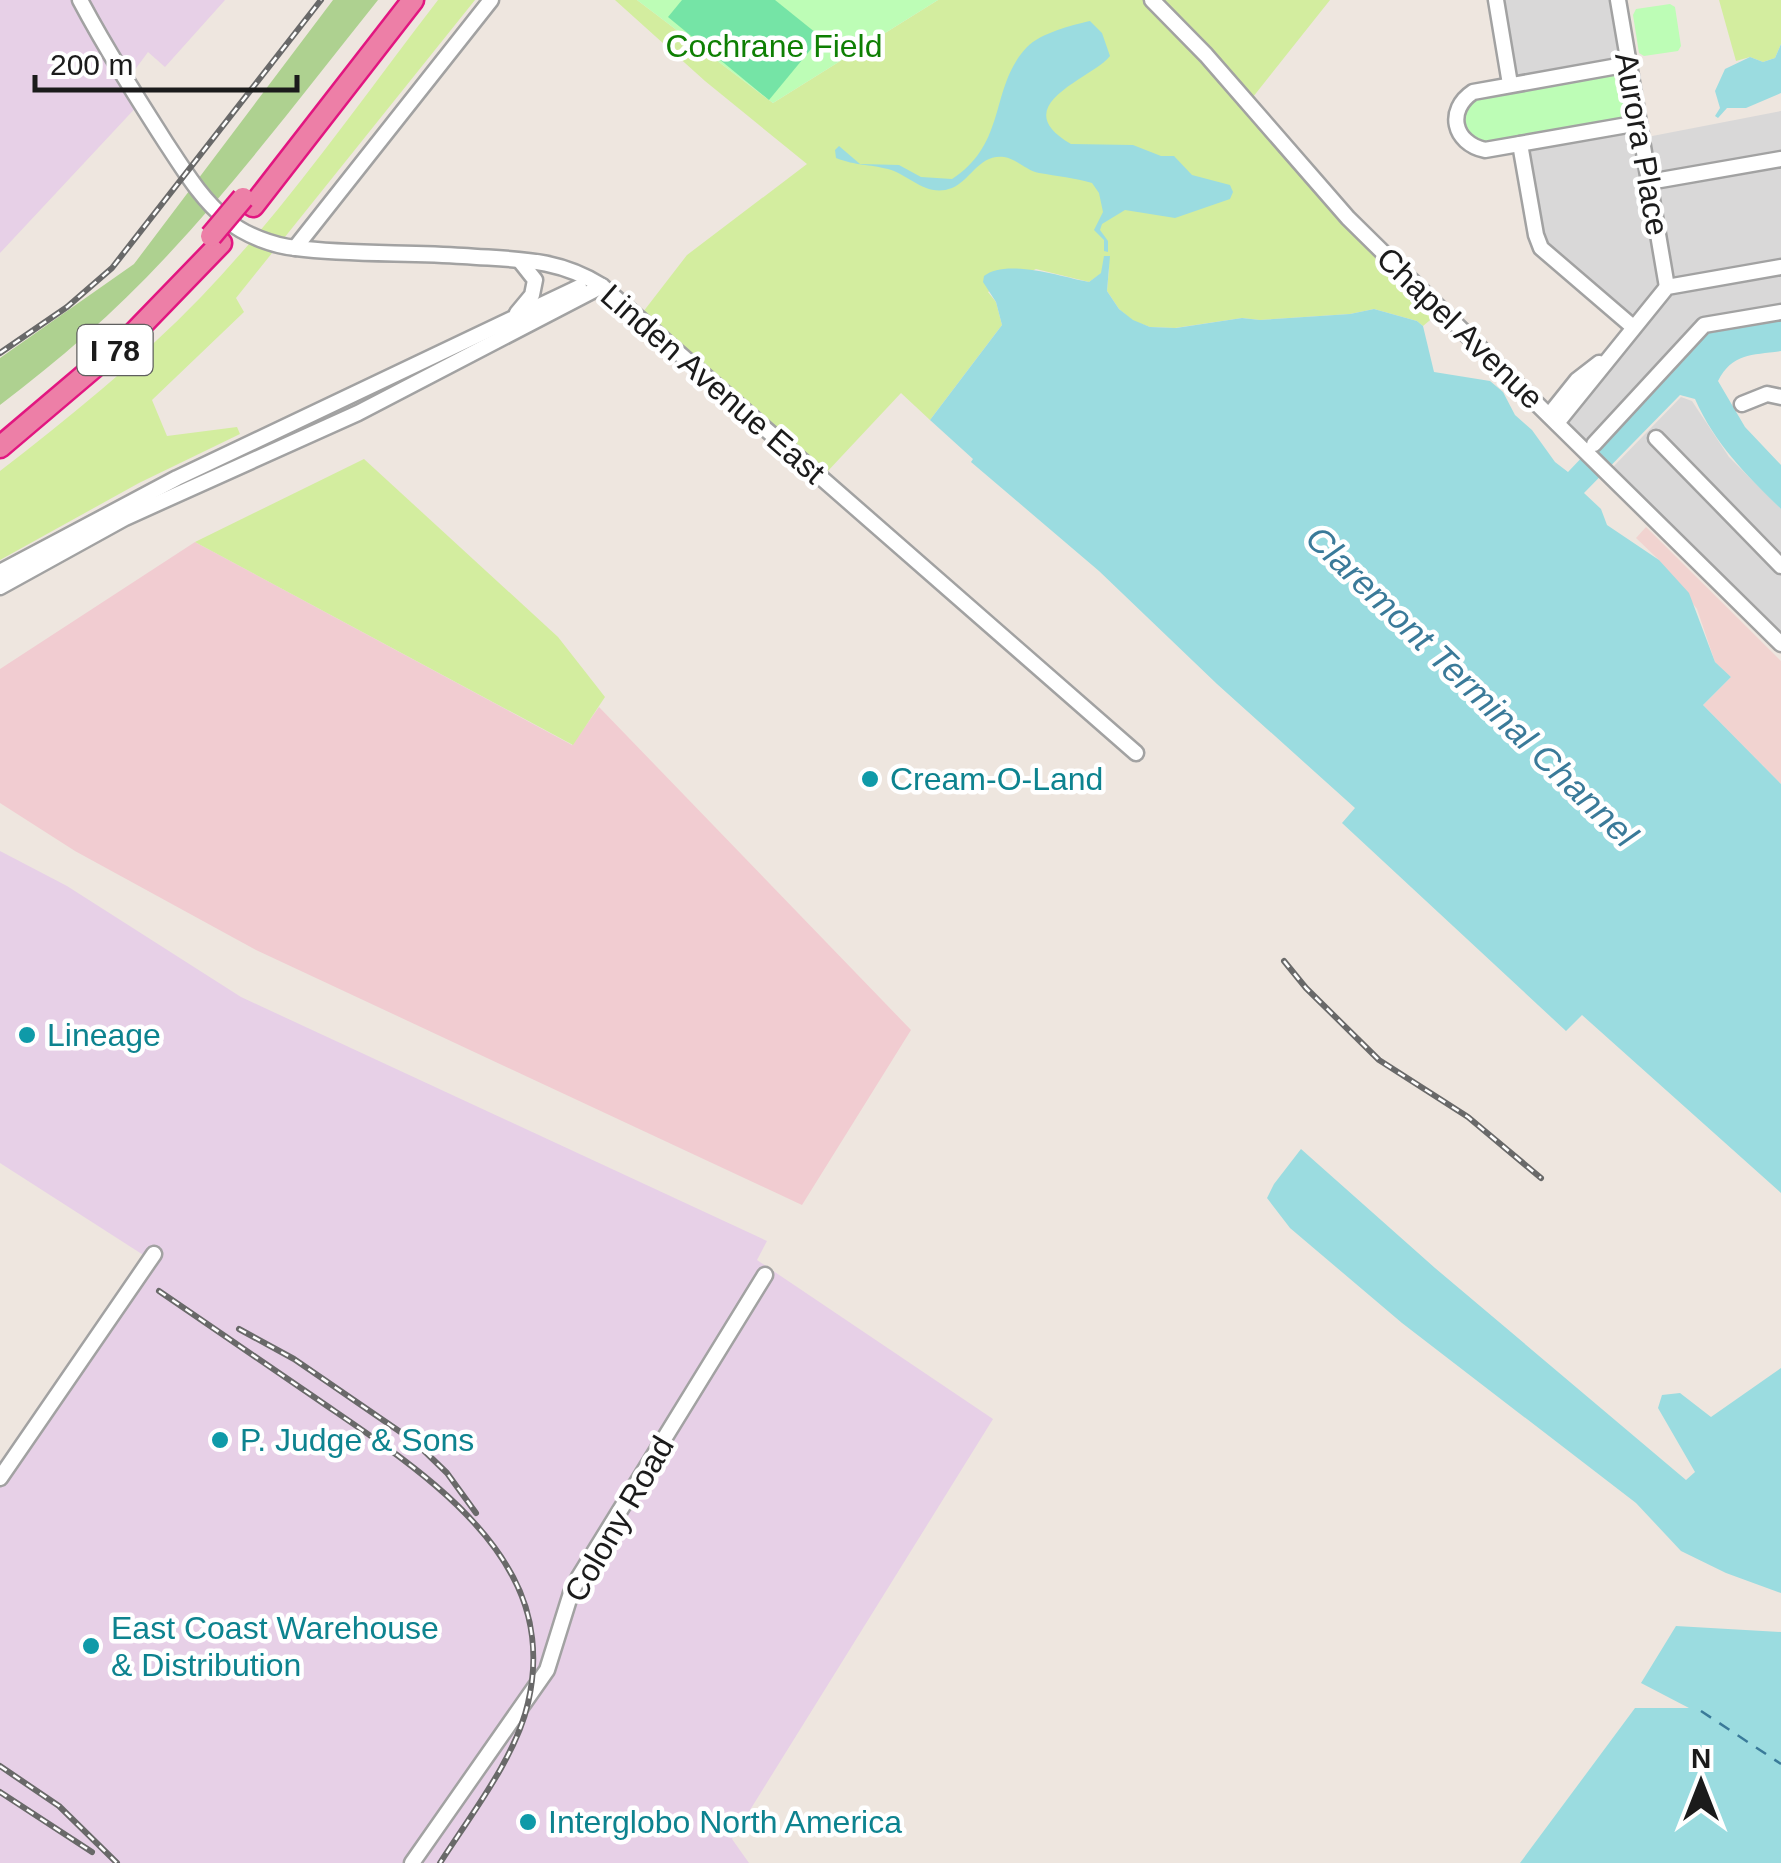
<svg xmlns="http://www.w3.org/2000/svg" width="1781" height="1863" font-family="Arial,sans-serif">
<rect width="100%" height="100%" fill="#eee6df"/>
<g fill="#d9d8d8">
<path d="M 1496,0 L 1618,0 L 1642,138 L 1781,111 L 1781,309 L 1589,446 L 1559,419 L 1633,327 L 1541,248 Z"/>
<path d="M 1681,397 L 1692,401 L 1729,457 L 1781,509 L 1781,634 L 1611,469 Z"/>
</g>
<path fill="#f1ccd1" d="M 195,542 L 572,745 L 599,707 L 911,1030 L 802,1205 L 256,950 L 75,851 L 0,803 L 0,669 Z"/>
<g fill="#e7d0e7">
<path d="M 0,0 L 225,0 L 165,67 L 148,52 L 134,71 L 141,102 L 0,253 Z"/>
<path d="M 0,851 L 67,886 L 241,997 L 767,1241 L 757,1260 L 993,1419 L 732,1839 L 749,1863 L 0,1863 L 0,1477 L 148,1258 L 0,1163 Z"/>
</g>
<path fill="#f1d3d0" d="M 1646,527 L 1781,661 L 1781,784 L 1703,705 L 1731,677 L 1715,662 L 1697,609 L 1659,560 L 1636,538 Z"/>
<g fill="#d3ed9f">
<path d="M 438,0 L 475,0 L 236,298 L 244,312 L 152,400 L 167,436 L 237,427 L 240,434 L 139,483 L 0,560 L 0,471 C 70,417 139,361 201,297 C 288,206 361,100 438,0 Z"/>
<path d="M 615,0 L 637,0 L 773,103 L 938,0 L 1330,0 L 1253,97 L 1435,316 L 1423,326 L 1417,321 L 1374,309 L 1350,314 L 1260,320 L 1242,318 L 1175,328 L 1150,327 L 1133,321 L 1119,309 L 1107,291 L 1109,268 L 1089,282 L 1036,269 L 988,292 L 996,302 L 1002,325 L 930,420 L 901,393 L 826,473 L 643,312 L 687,255 L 807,164 L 705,81 Z"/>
<path d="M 1719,0 L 1781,0 L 1781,44 L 1775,58 L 1763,62 L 1750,57 L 1736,61 Z"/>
<path d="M 364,459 L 558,637 L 605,697 L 573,745 L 195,542 Z"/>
</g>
<path fill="#aed190" d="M 333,0 L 378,0 C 308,87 241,177 165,258 C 115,312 58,361 0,405 L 0,358 L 134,264 Z"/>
<g fill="#bdfdb6">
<path d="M 637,0 L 938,0 L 773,103 Z"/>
<path d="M 1670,4 L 1675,7 L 1681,46 L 1678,51 L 1644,56 L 1639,53 L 1633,15 L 1636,9 Z"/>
<path d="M 1620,73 L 1628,118 L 1486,143 L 1469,139 L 1462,129 L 1464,106 L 1475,96 Z"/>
</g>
<path fill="#75e4a6" d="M 682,0 L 775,0 L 821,37 L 769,100 L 668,17 Z"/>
<g fill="#9bdce0">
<path d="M 1090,21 L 1102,33 L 1110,56 C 1092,79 1004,105 1071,144 L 1133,145 L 1161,156 L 1174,156 L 1192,175 L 1230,185 L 1233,192 L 1230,199 L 1175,218 L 1125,210 L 1102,224 L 1100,230 L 1108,241 L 1108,252 L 1104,251 L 1104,240 L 1094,230 L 1103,212 L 1099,193 L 1092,183 C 1075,178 1057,176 1039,173 C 1027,171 1017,159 1004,157 C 979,154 971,180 952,188 C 926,198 910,175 888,169 C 868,164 857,166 836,158 L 835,150 L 839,146 L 860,164 L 899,165 L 921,177 L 952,179 C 1008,143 989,87 1027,47 C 1041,33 1072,25 1090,21 Z"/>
<path d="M 1781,44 L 1781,93 L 1746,108 L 1727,108 L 1718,118 L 1715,116 L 1720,108 L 1715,91 L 1725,69 L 1750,57 L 1763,62 L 1775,58 Z"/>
<path d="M 1104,256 L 1110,256 L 1107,291 L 1119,309 L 1133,320 L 1150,327 L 1176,328 L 1242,318 L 1260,320 L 1350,314 L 1374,309 L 1417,321 L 1423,326 L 1434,372 L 1490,381 L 1503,392 L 1515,415 L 1532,430 L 1555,462 L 1568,472 L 1704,329 L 1781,316 L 1781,351 C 1752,355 1732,353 1718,381 L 1745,427 L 1781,465 L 1781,509 C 1746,475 1715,444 1695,399 L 1680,395 L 1584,493 L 1601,509 L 1607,525 L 1659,560 L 1689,593 L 1715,662 L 1731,677 L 1703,705 L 1781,784 L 1781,1193 L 1582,1015 L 1566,1031 L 1342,823 L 1355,808 L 1217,684 L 1099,571 L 971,462 L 973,459 L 930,420 L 1002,325 L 996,302 L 983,282 L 984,276 C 1006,258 1062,277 1089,282 L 1101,273 Z"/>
<path d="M 1301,1149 L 1435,1268 L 1686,1480 L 1695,1472 L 1658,1408 L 1662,1395 L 1680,1393 L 1711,1417 L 1781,1368 L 1781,1593 L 1726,1573 L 1681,1551 L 1636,1503 L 1402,1323 L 1290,1228 L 1267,1198 L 1274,1184 Z"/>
<path d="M 1676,1626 L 1781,1632 L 1781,1863 L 1520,1863 L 1635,1708 L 1689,1708 L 1641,1683 Z"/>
</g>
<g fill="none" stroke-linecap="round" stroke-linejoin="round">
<path stroke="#3a7a99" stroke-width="2.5" stroke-dasharray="12 10" stroke-linecap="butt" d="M 1701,1711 L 1781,1764"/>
<defs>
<g id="minor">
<path d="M 80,0 C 106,49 136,96 166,143 C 184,170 201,199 227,220 C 244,235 274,246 296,248 C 351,255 408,252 463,256 C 515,260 556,257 602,286 L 1136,753"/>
<path d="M 1152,0 L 1206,55 L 1348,218 L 1781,644"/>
<path d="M 1496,0 L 1510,84"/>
<path d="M 1618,0 L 1667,287"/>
<path d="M 1629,64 L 1473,92 C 1446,110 1453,143 1485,150 L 1639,123"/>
<path d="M 1520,144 L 1536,235 L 1541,248 L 1633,327"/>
<path d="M 1649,182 L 1781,159"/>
<path d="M 295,248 L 491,0"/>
<path d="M 517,313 L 532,295 L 535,280 L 520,261"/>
<path d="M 1742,404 L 1767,394 L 1781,397"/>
<path d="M 1549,415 L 1577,380 L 1599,363"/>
<path d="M 1557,423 L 1667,287 L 1781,267"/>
<path d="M 1656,438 L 1781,566"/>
<path d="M 1594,444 L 1704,325 L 1781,312"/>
<path d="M 0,572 L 177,478 L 579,287"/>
<path d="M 0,587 L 125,518 L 358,413 L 602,286"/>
<path d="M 0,1478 L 154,1254"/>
<path d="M 412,1863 L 547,1670 L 571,1593 L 579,1577 L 765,1275"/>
</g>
<g id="highway">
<path d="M 253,206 L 413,0"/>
<path d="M 0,447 L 132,335 L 221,243"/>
</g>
</defs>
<use href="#minor" stroke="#a2a2a2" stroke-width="19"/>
<use href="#highway" stroke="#e21680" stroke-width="25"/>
<use href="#minor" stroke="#fff" stroke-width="14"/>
<use href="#highway" stroke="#ed7fa7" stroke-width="20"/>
<defs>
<g id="rail">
<path d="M 0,353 L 67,307 L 112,268 L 321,0"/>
<path d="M 1284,961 L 1306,988 L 1379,1060 L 1468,1117 L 1541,1178"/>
<path d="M 159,1291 C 212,1327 264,1363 317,1399 C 385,1446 474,1502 513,1577 C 534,1616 538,1660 528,1703 C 516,1757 470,1816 440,1863"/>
<path d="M 239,1329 L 294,1359 L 415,1442 L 447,1473 L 476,1513"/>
<path d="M 0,1766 L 59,1806 L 117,1863"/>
<path d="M 0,1792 L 92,1852"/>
</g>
</defs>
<use href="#rail" stroke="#696969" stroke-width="6"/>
<use href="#rail" stroke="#fff" stroke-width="2.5" stroke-dasharray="8" stroke-linecap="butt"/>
<defs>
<path id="highway-bridge" d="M 211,236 L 243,198"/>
</defs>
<use href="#highway-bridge" stroke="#e21680" stroke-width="25" stroke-linecap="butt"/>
<use href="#highway-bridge" stroke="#ed7fa7" stroke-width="20"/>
</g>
<g fill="#0f9aa8" stroke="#fff" stroke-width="4">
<circle cx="870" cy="779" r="10"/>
<circle cx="27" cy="1035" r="10"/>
<circle cx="220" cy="1440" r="10"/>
<circle cx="91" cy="1646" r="10"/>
<circle cx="528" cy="1822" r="10"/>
</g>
<g text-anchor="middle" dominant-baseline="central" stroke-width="9" stroke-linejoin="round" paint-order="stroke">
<rect fill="#fff" stroke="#5f5f5f" stroke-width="2.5" x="77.5" y="325" width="75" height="50" rx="8"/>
<g font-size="30" font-weight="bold" fill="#1b1b1b">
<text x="115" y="350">I 78</text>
</g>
<g font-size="32" fill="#0e7f03" stroke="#fff">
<text x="774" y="46">Cochrane Field</text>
</g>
<g font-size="32" fill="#1b1b1b" stroke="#fff">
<text transform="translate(1642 144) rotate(80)">Aurora Place</text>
<text transform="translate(1460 328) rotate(44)">Chapel Avenue</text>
<text transform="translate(713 384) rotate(41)">Linden Avenue East</text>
<text transform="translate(619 1519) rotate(-60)">Colony Road</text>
</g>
<g font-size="32" fill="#0d838f" stroke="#fff" text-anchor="start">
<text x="890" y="779">Cream-O-Land</text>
<text x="47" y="1035">Lineage</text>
<text x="240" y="1440">P. Judge &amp; Sons</text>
<text x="111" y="1628">East Coast Warehouse<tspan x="111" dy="37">&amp; Distribution</tspan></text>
<text x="548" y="1822">Interglobo North America</text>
</g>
<g font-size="35" font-style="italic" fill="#3a7a99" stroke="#fff">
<text transform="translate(1472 686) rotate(44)">Claremont Terminal Channel</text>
</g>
</g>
<g transform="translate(1701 1783)" stroke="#ffffff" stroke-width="8" paint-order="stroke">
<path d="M0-8L18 38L0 25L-18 38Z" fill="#1b1b1b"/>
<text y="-15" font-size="28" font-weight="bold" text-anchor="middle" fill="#1b1b1b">N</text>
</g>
<path d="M35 75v15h262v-15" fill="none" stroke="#1b1b1b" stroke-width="5"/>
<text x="50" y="75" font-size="30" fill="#1b1b1b" stroke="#ffffff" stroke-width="8" paint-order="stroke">200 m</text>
</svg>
